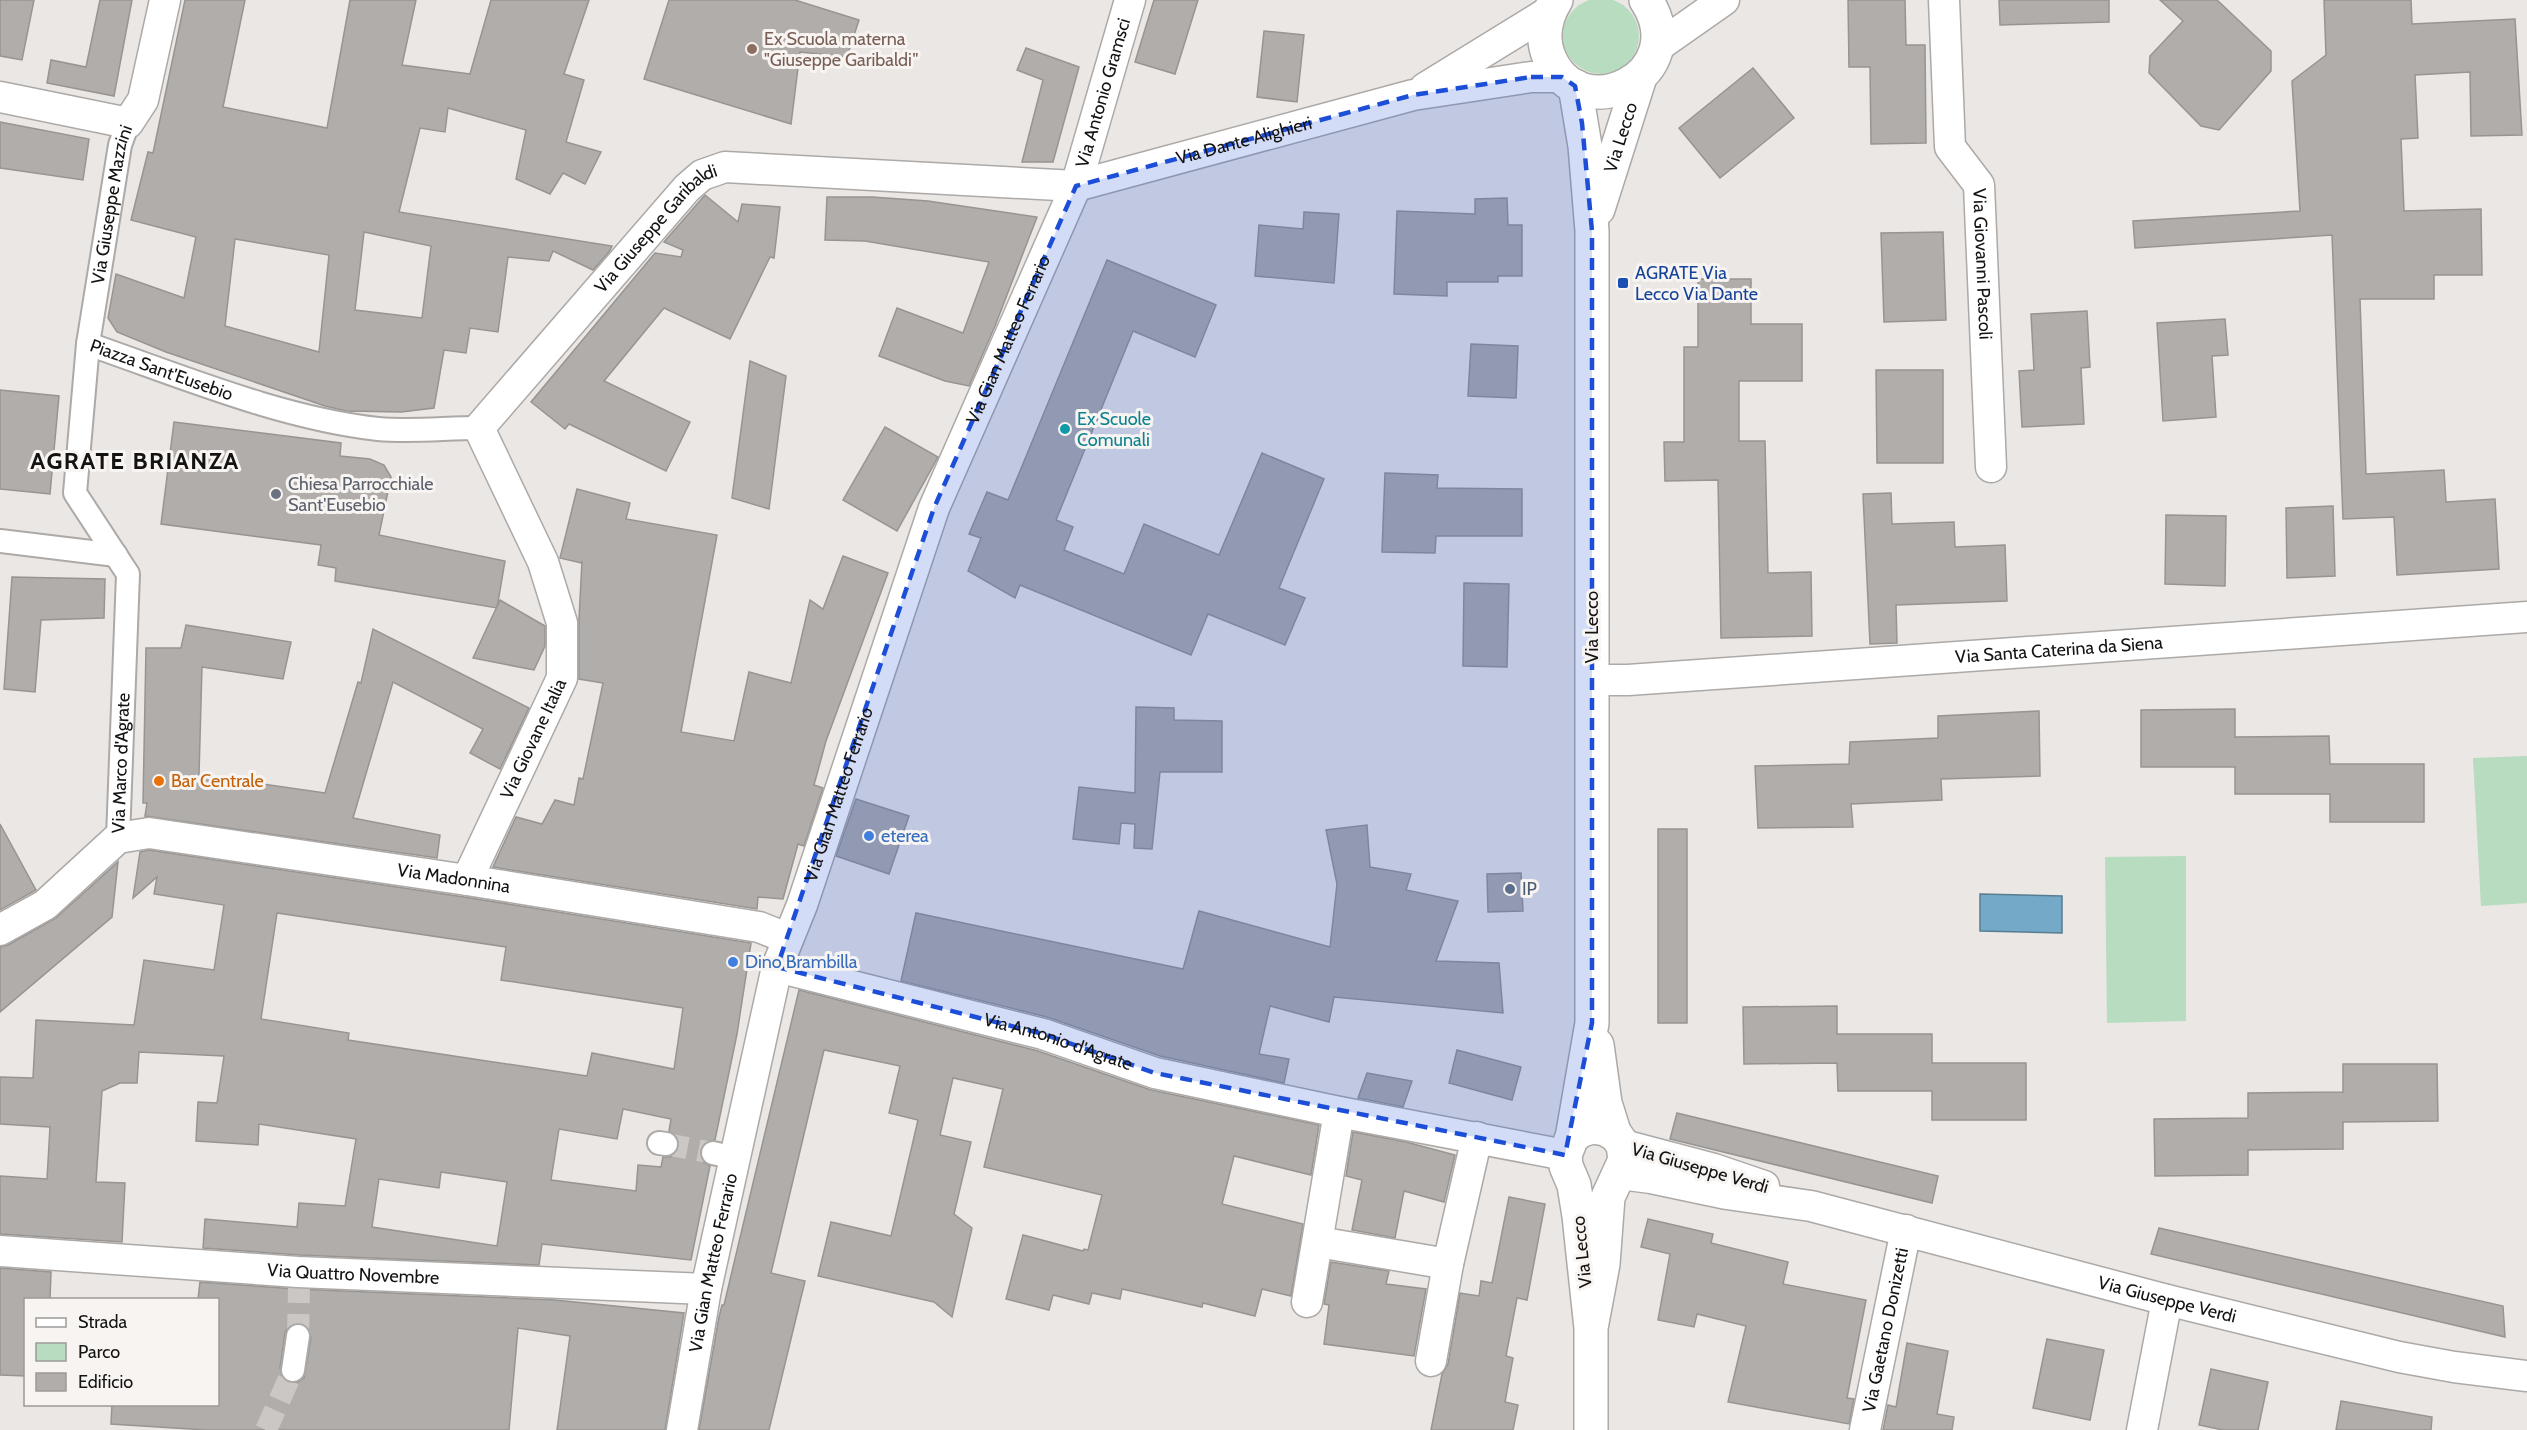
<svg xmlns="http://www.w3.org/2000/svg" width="2527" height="1430" font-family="Cabin,sans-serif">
<rect width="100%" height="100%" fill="#eae7e4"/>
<g fill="#b7dcbf">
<circle cx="1601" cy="36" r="38"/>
<path d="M 2527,756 L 2527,903 L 2481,906 L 2473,758 Z"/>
<path d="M 2186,856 L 2186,1021 L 2107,1023 L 2105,857 Z"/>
</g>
<path fill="#74aac7" stroke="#577d91" stroke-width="1.5" d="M 1980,894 L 2062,896 L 2062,933 L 1980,931 Z"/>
<g fill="#b0adab" stroke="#979492" stroke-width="1.5" fill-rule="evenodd">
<path d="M 0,0 L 34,0 L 22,60 L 0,56 Z"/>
<path d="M 100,0 L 132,0 L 114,96 L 47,83 L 51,60 L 86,67 Z"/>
<path d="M 185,0 L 245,0 L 223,107 L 327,128 L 350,0 L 416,0 L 402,65 L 470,74 L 491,0 L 589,0 L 564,74 L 584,80 L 566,142 L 601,152 L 585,184 L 563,173 L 550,194 L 516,179 L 526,130 L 448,108 L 445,132 L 420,128 L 399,212 L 612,246 L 609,252 L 593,270 L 553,251 L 549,261 L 508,257 L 498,332 L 470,328 L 466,353 L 444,350 L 434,408 L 401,412 L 346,411 L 325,406 L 166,352 L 117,332 L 108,318 L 116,274 L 184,298 L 196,237 L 131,220 L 148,152 L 153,153 ZM 364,232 L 431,246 L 422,318 L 355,310 ZM 235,239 L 329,255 L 319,352 L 225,326 Z"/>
<path d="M 669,0 L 795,0 L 859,20 L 847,57 L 800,52 L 791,124 L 644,79 Z"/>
<path d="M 1154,0 L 1198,0 L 1175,74 L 1135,62 Z"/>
<path d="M 1848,0 L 1905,0 L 1906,45 L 1925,45 L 1926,143 L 1871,144 L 1870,67 L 1849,67 Z"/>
<path d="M 1999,0 L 2109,0 L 2109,22 L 2000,25 Z"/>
<path d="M 2160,0 L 2217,0 L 2271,51 L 2271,71 L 2219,130 L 2201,126 L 2149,73 L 2150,56 L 2183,21 Z"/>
<path d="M 2324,0 L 2411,0 L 2412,24 L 2515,19 L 2522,135 L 2471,136 L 2470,72 L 2415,75 L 2418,138 L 2401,139 L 2404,211 L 2481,209 L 2482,275 L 2434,275 L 2434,299 L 2360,299 L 2366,474 L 2444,470 L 2446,502 L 2495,499 L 2499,569 L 2397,575 L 2394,517 L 2343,519 L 2332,235 L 2135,248 L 2133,221 L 2300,211 L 2292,81 L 2326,55 Z"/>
<path d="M 1264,31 L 1304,35 L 1297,102 L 1257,97 Z"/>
<path d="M 1026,48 L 1079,67 L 1053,162 L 1022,162 L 1043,80 L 1017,70 Z"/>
<path d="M 1753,68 L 1794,118 L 1720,178 L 1679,128 Z"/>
<path d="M 0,122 L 89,139 L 83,180 L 0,168 Z"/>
<path d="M 705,195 L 738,222 L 742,204 L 780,207 L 774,258 L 770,257 L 730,339 L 664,308 L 604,381 L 690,422 L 666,471 L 569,424 L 565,429 L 531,402 L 655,253 L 681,257 L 683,250 L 664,242 Z"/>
<path d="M 827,197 L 872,197 L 928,201 L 1037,217 L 995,326 L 969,386 L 945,381 L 879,356 L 897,308 L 963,333 L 989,262 L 865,241 L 825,240 Z"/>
<path d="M 1507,198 L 1508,225 L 1522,225 L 1522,276 L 1498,276 L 1498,282 L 1447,282 L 1447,296 L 1394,294 L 1397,211 L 1475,214 L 1475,199 Z"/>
<path d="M 1304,212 L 1339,214 L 1334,283 L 1255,276 L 1259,225 L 1303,229 Z"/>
<path d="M 1943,232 L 1946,320 L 1884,322 L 1881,233 Z"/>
<path d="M 1107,260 L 1216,305 L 1195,357 L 1133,331 L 1056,520 L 1073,527 L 1064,550 L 1124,574 L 1144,524 L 1219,555 L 1262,453 L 1324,479 L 1279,588 L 1305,598 L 1285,645 L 1208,614 L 1191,655 L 1020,585 L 1015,598 L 968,571 L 981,538 L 969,534 L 987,492 L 1008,500 Z"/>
<path d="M 1698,279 L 1751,279 L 1751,324 L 1802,324 L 1802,381 L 1739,381 L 1739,441 L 1765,441 L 1768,573 L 1811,572 L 1812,636 L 1721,638 L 1718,480 L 1665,481 L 1664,442 L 1684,442 L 1684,347 L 1698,347 Z"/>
<path d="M 2087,311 L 2090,367 L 2081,368 L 2084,424 L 2022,427 L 2019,371 L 2034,370 L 2031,314 Z"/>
<path d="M 2225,319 L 2228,355 L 2212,356 L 2216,417 L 2163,421 L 2157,323 Z"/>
<path d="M 1471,344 L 1518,346 L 1516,398 L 1468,396 Z"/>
<path d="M 750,361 L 786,376 L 769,509 L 732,498 Z"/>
<path d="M 1876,370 L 1943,370 L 1943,463 L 1877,463 Z"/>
<path d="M 0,390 L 59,396 L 50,494 L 0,489 Z"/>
<path d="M 174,422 L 341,443 L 340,456 L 370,459 L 384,465 L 391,477 L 379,535 L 505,561 L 497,608 L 335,581 L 336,568 L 318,565 L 321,545 L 161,524 Z"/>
<path d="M 885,427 L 938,457 L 897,531 L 843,500 Z"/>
<path d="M 1385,473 L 1438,475 L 1437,488 L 1522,489 L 1522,536 L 1436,536 L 1435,553 L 1382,552 Z"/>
<path d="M 577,489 L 630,503 L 626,519 L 717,535 L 681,732 L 734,741 L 749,672 L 791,683 L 810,600 L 823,609 L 843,556 L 888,573 L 826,741 L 814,785 L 823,788 L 804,846 L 798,844 L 783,899 L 758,897 L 757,909 L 493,867 L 516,817 L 542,824 L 555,800 L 574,805 L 579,778 L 583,779 L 603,683 L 579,679 L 579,619 L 582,561 L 581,563 L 560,558 Z"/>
<path d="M 1891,493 L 1892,524 L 1954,522 L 1955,547 L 2005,545 L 2007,601 L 1896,605 L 1897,643 L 1870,644 L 1863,494 Z"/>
<path d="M 2333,506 L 2335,576 L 2287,578 L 2286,508 Z"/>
<path d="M 2166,515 L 2226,516 L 2225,586 L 2165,584 Z"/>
<path d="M 12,577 L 105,579 L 104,618 L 41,620 L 35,692 L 4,689 Z"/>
<path d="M 1464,583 L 1509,584 L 1507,667 L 1463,666 Z"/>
<path d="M 500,600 L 545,626 L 545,646 L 534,670 L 473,658 Z"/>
<path d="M 186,625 L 291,642 L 283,679 L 202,667 L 199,775 L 325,793 L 358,682 L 361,683 L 373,629 L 529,708 L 500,769 L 470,753 L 483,729 L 393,682 L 353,818 L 440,835 L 437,858 L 145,816 L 147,803 L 143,803 L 146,648 L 181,648 Z"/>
<path d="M 1136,707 L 1174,708 L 1174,720 L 1222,721 L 1222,772 L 1160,772 L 1152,849 L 1134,848 L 1135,824 L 1121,823 L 1119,844 L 1073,839 L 1079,787 L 1135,793 Z"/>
<path d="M 2235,709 L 2235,737 L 2329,736 L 2330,764 L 2424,764 L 2424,822 L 2330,822 L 2330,794 L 2235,794 L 2235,767 L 2141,767 L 2141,710 Z"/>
<path d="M 2039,711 L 2040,776 L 1941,779 L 1942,800 L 1851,804 L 1853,827 L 1758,828 L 1755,766 L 1849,764 L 1850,742 L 1938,738 L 1938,716 Z"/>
<path d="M 856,799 L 909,816 L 889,874 L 836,856 Z"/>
<path d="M 0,824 L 36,890 L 0,910 Z"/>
<path d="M 1367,825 L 1370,867 L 1411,874 L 1406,890 L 1458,901 L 1436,961 L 1499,963 L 1503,1013 L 1334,997 L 1329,1022 L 1270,1006 L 1259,1054 L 1289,1059 L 1284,1083 L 1160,1056 L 1047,1017 L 901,981 L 916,913 L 1183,969 L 1199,911 L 1330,947 L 1337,884 L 1326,830 Z"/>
<rect x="1658" y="829" width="29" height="194"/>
<path d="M 149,850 L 464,897 L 751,943 L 737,1034 L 715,1140 L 704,1143 L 700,1151 L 703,1162 L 710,1166 L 691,1260 L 542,1244 L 539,1265 L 299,1255 L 203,1248 L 205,1219 L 297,1227 L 299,1203 L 345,1206 L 356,1139 L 259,1124 L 258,1145 L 196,1141 L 198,1102 L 217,1103 L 224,1056 L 139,1052 L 137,1083 L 120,1083 L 102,1091 L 96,1182 L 125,1183 L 122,1242 L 0,1234 L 0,1176 L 47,1179 L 50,1127 L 0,1124 L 0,1077 L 33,1078 L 36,1020 L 134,1025 L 144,960 L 214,970 L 224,905 L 154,894 L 157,877 L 133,898 L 140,852 ZM 277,913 L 506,947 L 501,980 L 683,1008 L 674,1069 L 592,1053 L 587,1076 L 348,1040 L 349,1033 L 261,1019 ZM 623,1109 L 671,1119 L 669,1131 L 679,1140 L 679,1146 L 676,1153 L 670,1157 L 663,1157 L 661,1167 L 638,1165 L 636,1191 L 551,1180 L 559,1129 L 617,1139 ZM 441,1172 L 507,1182 L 497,1246 L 372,1227 L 379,1179 L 439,1188 Z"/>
<path d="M 118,862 L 112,917 L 0,1012 L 0,947 L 8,945 L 56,918 Z"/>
<path d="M 1521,873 L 1523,911 L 1488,912 L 1487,874 Z"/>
<path d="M 799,990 L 1038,1051 L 1151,1090 L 1319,1125 L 1311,1175 L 1234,1156 L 1222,1204 L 1303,1224 L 1291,1296 L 1262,1289 L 1255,1316 L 1203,1303 L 1202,1307 L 1122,1289 L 1120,1299 L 1092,1293 L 1089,1304 L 1053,1295 L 1049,1310 L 1006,1299 L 1023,1235 L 1083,1251 L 1084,1249 L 1088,1250 L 1102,1195 L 984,1167 L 1003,1089 L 953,1078 L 940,1135 L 971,1142 L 954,1214 L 972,1228 L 952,1317 L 934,1302 L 818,1276 L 831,1222 L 891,1236 L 918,1120 L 889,1113 L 900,1066 L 824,1050 L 771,1273 L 805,1281 L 769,1430 L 699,1430 L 719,1317 L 722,1305 L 724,1305 Z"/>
<path d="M 1837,1006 L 1837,1034 L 1932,1034 L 1932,1063 L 2026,1063 L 2026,1120 L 1932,1120 L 1932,1091 L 1838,1091 L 1837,1063 L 1744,1064 L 1743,1007 Z"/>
<path d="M 1457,1050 L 1521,1067 L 1512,1100 L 1449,1083 Z"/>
<path d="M 2343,1064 L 2437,1064 L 2438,1121 L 2343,1122 L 2343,1149 L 2248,1150 L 2248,1175 L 2155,1176 L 2154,1119 L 2248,1118 L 2248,1093 L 2343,1092 Z"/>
<path d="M 1367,1073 L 1412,1081 L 1403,1107 L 1358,1098 Z"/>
<path d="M 1677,1113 L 1938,1176 L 1932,1203 L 1670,1139 Z"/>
<path d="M 1353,1132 L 1406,1142 L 1455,1155 L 1444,1202 L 1404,1191 L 1395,1238 L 1352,1230 L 1362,1180 L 1346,1176 Z"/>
<path d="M 1509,1197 L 1545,1204 L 1527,1300 L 1517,1298 L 1506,1356 L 1513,1358 L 1505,1402 L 1518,1405 L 1513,1430 L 1431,1430 L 1442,1374 L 1448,1364 L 1460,1293 L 1479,1296 L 1481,1281 L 1492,1283 Z"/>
<path d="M 1648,1219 L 1713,1234 L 1711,1243 L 1788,1262 L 1783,1284 L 1866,1300 L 1847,1398 L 1854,1399 L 1849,1424 L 1728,1402 L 1746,1326 L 1697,1314 L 1694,1327 L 1658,1320 L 1670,1254 L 1641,1247 Z"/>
<path d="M 2159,1228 L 2503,1306 L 2505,1337 L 2151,1254 Z"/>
<path d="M 1331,1262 L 1389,1271 L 1386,1284 L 1426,1289 L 1414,1356 L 1324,1344 L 1329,1305 L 1324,1304 Z"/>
<path d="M 0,1268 L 51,1272 L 50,1299 L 26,1299 L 26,1376 L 0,1375 Z"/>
<path d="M 200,1282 L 297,1289 L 555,1300 L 684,1313 L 665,1430 L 557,1430 L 570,1336 L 518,1328 L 509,1430 L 206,1430 L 111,1424 L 112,1404 L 218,1404 L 218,1299 L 198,1299 ZM 294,1323 L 301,1323 L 307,1326 L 311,1338 L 304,1378 L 298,1382 L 292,1383 L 284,1380 L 280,1368 L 285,1333 L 288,1327 Z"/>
<path d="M 2047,1339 L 2104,1350 L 2090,1420 L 2033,1408 Z"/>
<path d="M 1907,1343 L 1948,1351 L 1937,1414 L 1954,1417 L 1952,1430 L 1883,1430 L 1888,1405 L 1896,1407 Z"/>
<path d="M 2211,1369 L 2268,1382 L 2258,1430 L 2223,1430 L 2199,1425 Z"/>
<path d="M 2341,1401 L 2432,1417 L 2431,1430 L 2336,1430 Z"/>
</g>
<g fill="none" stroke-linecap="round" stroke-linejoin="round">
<g stroke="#cac7c4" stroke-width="22" stroke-dasharray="22 11" stroke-linecap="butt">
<path d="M 666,1144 L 713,1153"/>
<path d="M 298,1336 L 299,1287"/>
<path d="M 266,1430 L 293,1370"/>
</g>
<defs>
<g id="pedestrian">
<path id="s1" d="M 88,344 C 181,376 280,418 378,429 C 411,432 446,428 479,428"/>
<path d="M 0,541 L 116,555"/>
<path id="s2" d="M 118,838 L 128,574 L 75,493 L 88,344 L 120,145 L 128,123"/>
<path d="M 659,1143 L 666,1144"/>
<path d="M 713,1153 L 735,1158"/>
<path d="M 293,1370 L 298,1336"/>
</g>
<g id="minor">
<path id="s3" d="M 1944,0 L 1950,147 L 1979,185 L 1991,467"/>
<path d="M 1657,47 L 1724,0"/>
<path d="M 1425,88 L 1550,11"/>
<path d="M 0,97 L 128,123 L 143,100 L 165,0"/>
<path id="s4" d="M 1592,680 L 1628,680 L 2527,617"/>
<path id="s5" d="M 467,880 L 562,678 L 562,623 L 543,562 L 479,428 L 687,188 L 702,175 L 725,167 L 1076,186 L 1413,95 L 1531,77 L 1562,77"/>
<path id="s6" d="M 0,930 L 45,905 L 118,838 L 149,833 L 467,880 L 759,927 L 787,938"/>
<path id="s7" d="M 777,967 L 1043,1034 L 1155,1073 L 1339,1112 L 1565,1155"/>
<path d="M 1623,1145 L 1714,1169 L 1764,1186"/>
<path id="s8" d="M 1620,1174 L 1651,1178 L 1727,1194 L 1811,1206 L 2167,1300 L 2399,1357 L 2454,1367 L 2527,1376"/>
<path d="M 1318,1242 L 1448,1264"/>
<path id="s9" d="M 0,1251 L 298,1272 L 706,1289"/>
<path d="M 1307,1302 L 1339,1112"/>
<path d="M 1431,1361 L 1448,1264 L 1477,1137"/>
<path id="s10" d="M 682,1430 L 706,1289 L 777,967 L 802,905 L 934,508 L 1076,186 L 1130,0"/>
<path id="s11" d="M 1865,1430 L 1906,1230"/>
<path d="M 2142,1430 L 2167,1300"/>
</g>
<g id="tertiary">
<path d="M 1556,0 C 1545,18 1541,37 1549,57 C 1580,132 1695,74 1646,0"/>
<path id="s12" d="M 1598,209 L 1640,77"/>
<path d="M 1597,1045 L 1605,1103 L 1615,1135"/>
<path d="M 1572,1138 L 1592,1023 L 1592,231 L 1585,146 L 1575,86"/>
<path d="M 1591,1430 L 1591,1328 L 1579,1216 L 1574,1185 L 1566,1166 L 1565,1155 L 1572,1137 L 1582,1130 L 1593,1127 L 1605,1129 L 1616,1135 L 1623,1145 L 1625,1160 L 1608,1197 L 1603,1264 L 1591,1328"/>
</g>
</defs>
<use href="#pedestrian" stroke="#aca9a7" stroke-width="26"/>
<use href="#minor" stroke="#aca9a7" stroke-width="33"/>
<use href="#tertiary" stroke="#aca9a7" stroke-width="36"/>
<use href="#pedestrian" stroke="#fff" stroke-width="22"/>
<use href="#minor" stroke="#fff" stroke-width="30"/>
<use href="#tertiary" stroke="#fff" stroke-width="33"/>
</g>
<path fill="#1d4ed8" fill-opacity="0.2" stroke="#1d4ed8" stroke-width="4.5" stroke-dasharray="12 8" stroke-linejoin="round" d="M 1531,77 L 1562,77 L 1575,86 L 1582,123 L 1592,231 L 1592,1023 L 1565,1155 L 1155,1073 L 1043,1034 L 777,967 L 934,508 L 1076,186 L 1413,95 Z"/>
<circle fill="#8d6e63" stroke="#f7f4f2" stroke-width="2" cx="752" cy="49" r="6"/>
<rect fill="#1a4fb4" stroke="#f7f4f2" stroke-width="2" x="1617" y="277" width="12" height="12" rx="3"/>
<circle fill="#0f9aa8" stroke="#f7f4f2" stroke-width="2" cx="1065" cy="429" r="6"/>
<circle fill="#6b7280" stroke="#f7f4f2" stroke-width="2" cx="276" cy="494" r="6"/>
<circle fill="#e8710a" stroke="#f7f4f2" stroke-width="2" cx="159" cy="781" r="6"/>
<g fill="#3f7fe0" stroke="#f7f4f2" stroke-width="2">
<circle cx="869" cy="836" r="6"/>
<circle cx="733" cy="962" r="6"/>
</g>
<circle fill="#5c6f8a" stroke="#f7f4f2" stroke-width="2" cx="1510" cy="889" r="6"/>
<g text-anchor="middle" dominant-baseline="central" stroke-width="6" stroke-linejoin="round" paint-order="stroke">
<g font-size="18" fill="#785e54" stroke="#f7f4f2" text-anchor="start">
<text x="764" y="39">Ex Scuola materna<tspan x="764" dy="21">"Giuseppe Garibaldi"</tspan></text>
</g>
<g font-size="18" fill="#141312" stroke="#f7f4f2">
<text stroke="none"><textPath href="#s10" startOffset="1407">Via Antonio Gramsci</textPath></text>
<text stroke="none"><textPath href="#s12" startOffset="75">Via Lecco</textPath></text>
<text stroke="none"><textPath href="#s5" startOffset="1378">Via Dante Alighieri</textPath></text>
<text stroke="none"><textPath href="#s2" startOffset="652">Via Giuseppe Mazzini</textPath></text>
<text stroke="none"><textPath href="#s5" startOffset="758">Via Giuseppe Garibaldi</textPath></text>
<text stroke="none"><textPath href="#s3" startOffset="274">Via Giovanni Pascoli</textPath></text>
<text stroke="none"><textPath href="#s10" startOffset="1142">Via Gian Matteo Ferrario</textPath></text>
<text stroke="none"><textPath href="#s1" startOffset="78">Piazza Sant'Eusebio</textPath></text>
<text transform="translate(1592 627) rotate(-90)">Via Lecco</text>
<text stroke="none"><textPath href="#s4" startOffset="468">Via Santa Caterina da Siena</textPath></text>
<text stroke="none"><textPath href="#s5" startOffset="156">Via Giovane Italia</textPath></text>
<text stroke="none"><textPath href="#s2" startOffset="75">Via Marco d'Agrate</textPath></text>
<text stroke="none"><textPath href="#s10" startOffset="656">Via Gian Matteo Ferrario</textPath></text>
<text stroke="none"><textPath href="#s6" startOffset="490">Via Madonnina</textPath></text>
<text stroke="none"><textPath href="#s7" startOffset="291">Via Antonio d'Agrate</textPath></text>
<text transform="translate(1700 1168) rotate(16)">Via Giuseppe Verdi</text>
<text transform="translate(1582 1252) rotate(-96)">Via Lecco</text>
<text stroke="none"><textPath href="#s10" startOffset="170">Via Gian Matteo Ferrario</textPath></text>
<text stroke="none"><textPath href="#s9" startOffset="354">Via Quattro Novembre</textPath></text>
<text stroke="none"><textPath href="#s8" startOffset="562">Via Giuseppe Verdi</textPath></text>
<text stroke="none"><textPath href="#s11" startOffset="102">Via Gaetano Donizetti</textPath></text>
</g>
<g font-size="18" fill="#164399" stroke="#f7f4f2" text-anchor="start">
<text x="1635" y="273">AGRATE Via<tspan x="1635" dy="21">Lecco Via Dante</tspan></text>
</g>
<g font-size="18" fill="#0d838f" stroke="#f7f4f2" text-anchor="start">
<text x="1077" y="419">Ex Scuole<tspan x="1077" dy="21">Comunali</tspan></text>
</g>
<g font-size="18" fill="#5b616d" stroke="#f7f4f2" text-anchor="start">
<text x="288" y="484">Chiesa Parrocchiale<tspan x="288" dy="21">Sant'Eusebio</tspan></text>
</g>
<g font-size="18" fill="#c56008" stroke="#f7f4f2" text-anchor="start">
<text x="171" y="781">Bar Centrale</text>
</g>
<g font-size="18" fill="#366cbe" stroke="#f7f4f2" text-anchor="start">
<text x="881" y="836">eterea</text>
<text x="745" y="962">Dino Brambilla</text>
</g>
<g font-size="18" fill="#4e5e75" stroke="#f7f4f2" text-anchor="start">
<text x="1522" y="889">IP</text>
</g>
<g font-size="24" font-weight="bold" letter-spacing="1.5" fill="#141312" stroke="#f7f4f2">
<text x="135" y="460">AGRATE BRIANZA</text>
</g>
</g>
<rect x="24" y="1298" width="195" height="108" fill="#f7f4f2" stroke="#9c9a98" stroke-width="1.5"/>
<rect x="36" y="1318" width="30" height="9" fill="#ffffff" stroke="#9c9a98" stroke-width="1.5"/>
<text x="78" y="1328" font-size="18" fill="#141312">Strada</text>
<rect x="36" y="1343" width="30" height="18" fill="#b7dcbf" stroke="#9c9a98" stroke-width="1.5"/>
<text x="78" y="1358" font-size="18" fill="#141312">Parco</text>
<rect x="36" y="1373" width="30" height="18" fill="#b0adab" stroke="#9c9a98" stroke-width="1.5"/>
<text x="78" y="1388" font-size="18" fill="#141312">Edificio</text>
</svg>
